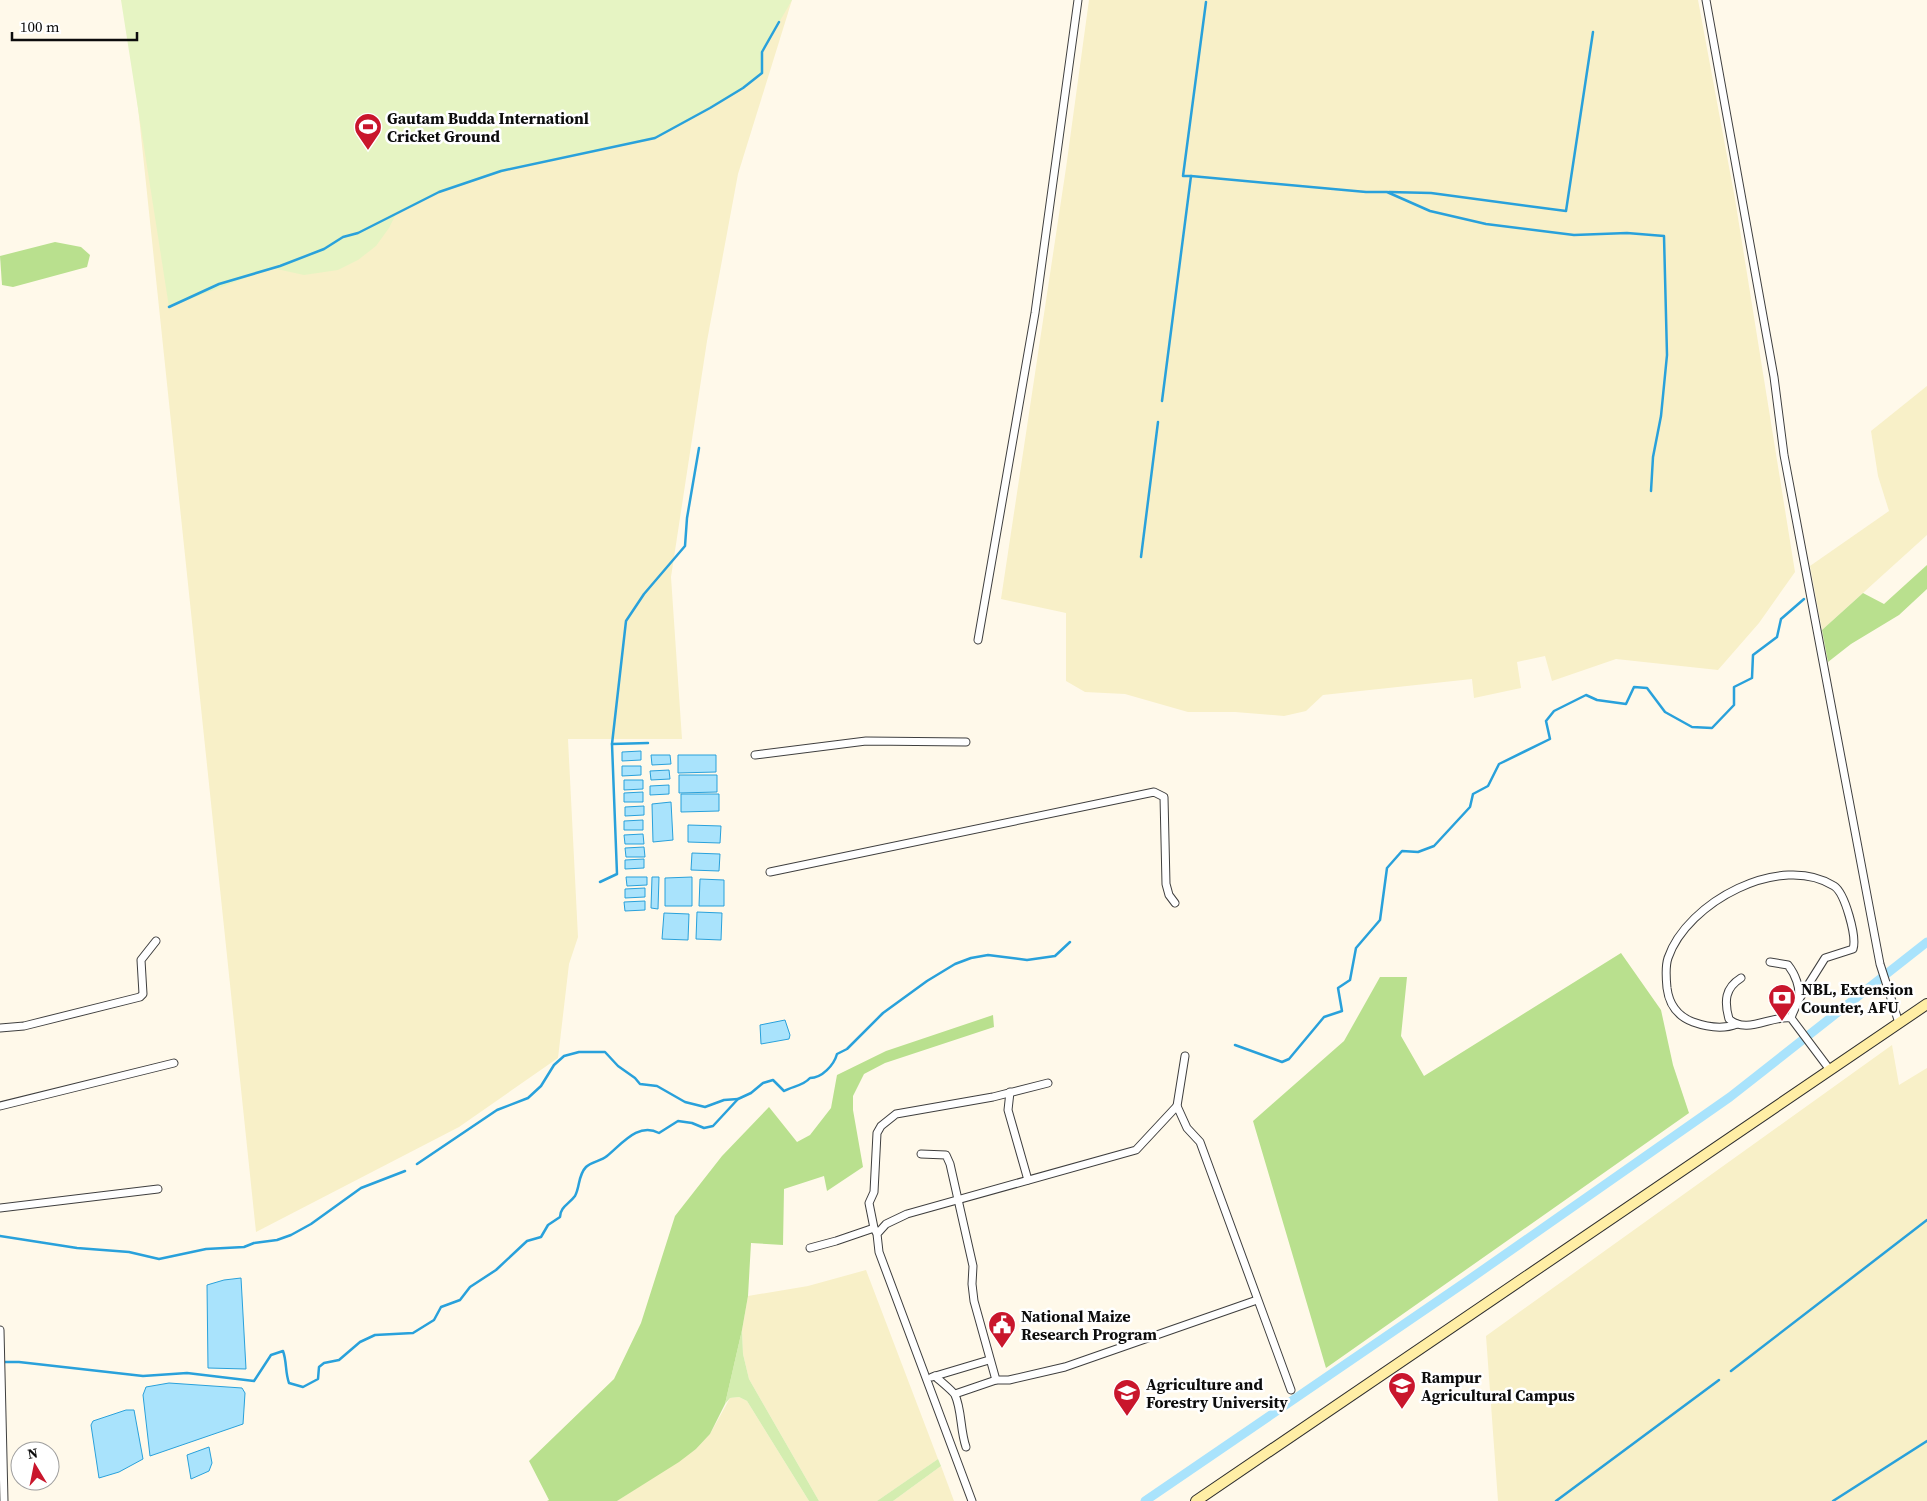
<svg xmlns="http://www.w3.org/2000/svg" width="1927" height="1501" font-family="'Source Serif 4',serif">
<rect width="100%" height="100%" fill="#fff9ea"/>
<g fill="#f8f0c8">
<path d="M 124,0 L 792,0 L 738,174 L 707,341 L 671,577 L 682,739 L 568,739 L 578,937 L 569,964 L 558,1058 L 459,1127 L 256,1232 L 132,50 Z"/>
<path d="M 1089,0 L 1698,0 L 1735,199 L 1795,572 L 1759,623 L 1718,670 L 1616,659 L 1552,681 L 1545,656 L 1517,662 L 1521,688 L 1474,698 L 1472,679 L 1323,695 L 1306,711 L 1284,716 L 1235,712 L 1188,712 L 1125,694 L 1085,692 L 1066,681 L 1066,613 L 1001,599 L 1066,168 Z"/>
<path d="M 1927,386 L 1927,535 L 1822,630 L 1810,566 L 1889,511 L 1878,476 L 1871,431 Z"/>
<path d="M 1892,1045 L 1899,1085 L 1927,1068 L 1927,1501 L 1498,1501 L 1486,1336 Z"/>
<path d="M 866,1270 L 938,1459 L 877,1501 L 819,1501 L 749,1379 L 743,1354 L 742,1330 L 748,1296 L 808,1286 Z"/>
<path d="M 739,1397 L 747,1401 L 809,1501 L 617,1501 L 696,1449 L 710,1434 L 730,1398 Z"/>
<path d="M 941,1466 L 954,1501 L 893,1501 Z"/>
</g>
<g fill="#d4edb0">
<path d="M 742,1330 L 743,1354 L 749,1379 L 819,1501 L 809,1501 L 747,1401 L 739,1397 L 730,1398 L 725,1404 Z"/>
<path d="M 938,1459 L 941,1466 L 893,1501 L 877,1501 Z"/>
</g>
<g fill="#b9e08e">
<path d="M 55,242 L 81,247 L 90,255 L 87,267 L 13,287 L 2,285 L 0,256 Z"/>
<path d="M 1927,565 L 1927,589 L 1899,615 L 1851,644 L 1828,662 L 1822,630 L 1863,593 L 1884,604 Z"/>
<path d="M 1621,953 L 1661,1010 L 1673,1065 L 1689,1113 L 1326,1368 L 1253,1121 L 1344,1041 L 1380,977 L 1407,977 L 1401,1036 L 1424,1076 Z"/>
<path d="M 993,1015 L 994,1027 L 885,1063 L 864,1074 L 853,1096 L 853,1110 L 863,1167 L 827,1191 L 824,1176 L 784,1189 L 783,1245 L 751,1243 L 748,1296 L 742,1330 L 725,1404 L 710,1434 L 696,1449 L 679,1462 L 617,1501 L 547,1501 L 549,1500 L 529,1461 L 614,1379 L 641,1323 L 675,1216 L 722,1156 L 769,1107 L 797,1142 L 810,1135 L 831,1108 L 837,1075 L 886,1051 Z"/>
</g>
<path fill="#e6f4c3" d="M 121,0 L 792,0 L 762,52 L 762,73 L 735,93 L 655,138 L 526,165 L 439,192 L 396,214 L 389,228 L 376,246 L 358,260 L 338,270 L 304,275 L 272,268 L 169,307 Z"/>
<g fill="#a9e3fc" stroke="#29a1db">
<path d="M 641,751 L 641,760 L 622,761 L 622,752 Z"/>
<path d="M 670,755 L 671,764 L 652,765 L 651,755 Z"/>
<path d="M 678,755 L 716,755 L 716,772 L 678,773 Z"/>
<path d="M 622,766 L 641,766 L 641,775 L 622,776 Z"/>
<path d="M 669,770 L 670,779 L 651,780 L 650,771 Z"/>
<path d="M 679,775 L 717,775 L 717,792 L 679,793 Z"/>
<path d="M 624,780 L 643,780 L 643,789 L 624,790 Z"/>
<path d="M 669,785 L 669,794 L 650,795 L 650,786 Z"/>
<path d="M 643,792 L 643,802 L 624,802 L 624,793 Z"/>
<path d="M 681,794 L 719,794 L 719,811 L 681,812 Z"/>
<path d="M 671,802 L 673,840 L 653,842 L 652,804 Z"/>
<path d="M 644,806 L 644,815 L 625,816 L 625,807 Z"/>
<path d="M 643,820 L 643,830 L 624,830 L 624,821 Z"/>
<path d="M 688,825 L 721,826 L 720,843 L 688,842 Z"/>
<path d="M 643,834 L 644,844 L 625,844 L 624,835 Z"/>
<path d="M 644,847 L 645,857 L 626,857 L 625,848 Z"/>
<path d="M 692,853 L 720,854 L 719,871 L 691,870 Z"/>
<path d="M 644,859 L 644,868 L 625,869 L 625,860 Z"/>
<path d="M 626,877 L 647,877 L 647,885 L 627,886 Z"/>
<path d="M 652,877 L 659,877 L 658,909 L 651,908 Z"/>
<path d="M 692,877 L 692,906 L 665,906 L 665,878 Z"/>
<path d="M 700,879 L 724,880 L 724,906 L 699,906 Z"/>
<path d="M 645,888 L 645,897 L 625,898 L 625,889 Z"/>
<path d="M 645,901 L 645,910 L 625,911 L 624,902 Z"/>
<path d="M 697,912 L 722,913 L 721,940 L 696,939 Z"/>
<path d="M 664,913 L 689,914 L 688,940 L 662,939 Z"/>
<path d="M 785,1020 L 790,1035 L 789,1039 L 761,1044 L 760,1025 Z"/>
<path d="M 241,1278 L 246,1369 L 208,1368 L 207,1285 L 224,1280 Z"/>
<path d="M 169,1383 L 242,1388 L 245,1393 L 243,1424 L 150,1456 L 143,1395 L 146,1387 Z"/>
<path d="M 126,1410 L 134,1410 L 143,1459 L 119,1472 L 99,1478 L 91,1425 L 93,1421 Z"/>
<path d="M 209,1447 L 212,1463 L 209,1471 L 191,1479 L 187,1455 Z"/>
</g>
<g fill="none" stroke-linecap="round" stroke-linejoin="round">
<g stroke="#29a1db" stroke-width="2.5">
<path d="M 1191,176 L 1183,176 L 1206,2"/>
<path d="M 1389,192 L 1431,193 L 1566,211 L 1593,32"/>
<path d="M 169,307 L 219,284 L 280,266 L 324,249 L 343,237 L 358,233 L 439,192 L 501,171 L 655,138 L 710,108 L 743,88 L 762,73 L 762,52 L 779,22"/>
<path d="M 1162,401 L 1191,176 L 1366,192 L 1387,192 L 1430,211 L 1486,224 L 1574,235 L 1627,233 L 1664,236 L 1667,355 L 1661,416 L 1653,457 L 1651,491"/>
<path d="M 1141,557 L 1158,422"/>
<path d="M 612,744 L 648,743"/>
<path d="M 600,882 L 617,874 L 612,744 L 626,621 L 644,594 L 685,546 L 687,518 L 699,448"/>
<path d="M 1235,1045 L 1282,1062 L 1289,1059 L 1324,1017 L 1342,1011 L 1338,988 L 1350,980 L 1356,948 L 1380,920 L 1387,868 L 1402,851 L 1418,852 L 1434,846 L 1470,807 L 1473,794 L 1488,786 L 1499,764 L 1550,739 L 1546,721 L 1554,711 L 1586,695 L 1597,700 L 1626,704 L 1634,687 L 1647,688 L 1665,712 L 1692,727 L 1712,728 L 1734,705 L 1734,687 L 1752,678 L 1753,655 L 1777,637 L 1781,619 L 1804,599"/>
<path d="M 417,1164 L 497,1110 L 528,1098 L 541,1086 L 554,1065 L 564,1056 L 579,1052 L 605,1052 L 618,1066 L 635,1078 L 640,1084 L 657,1086 L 685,1102 L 705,1107 L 724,1100 L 738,1099"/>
<path d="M 0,1236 L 77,1248 L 129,1252 L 159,1259 L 206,1249 L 244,1247 L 254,1243 L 277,1240 L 291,1235 L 311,1224 L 361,1188 L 405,1171"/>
<path d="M 2,1362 L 19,1362 L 143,1376 L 187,1373 L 254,1381 L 271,1355 L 283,1351 C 287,1362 285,1372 289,1383 L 303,1387 L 318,1379 L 319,1367 L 324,1363 L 339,1360 L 360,1342 L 375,1335 L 413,1333 L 434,1320 L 441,1307 L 460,1300 L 470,1287 L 496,1270 L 527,1241 L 541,1237 L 548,1225 L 560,1217 C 560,1207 569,1204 575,1196 C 580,1187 578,1175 586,1167 C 591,1162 601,1161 607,1156 C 622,1144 638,1122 659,1133 L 678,1121 L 692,1123 L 704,1128 L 713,1126 L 738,1099 L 751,1093 L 763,1083 L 773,1080 L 784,1091 C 793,1086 803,1086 810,1078 C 822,1078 834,1065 837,1054 L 847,1049 L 883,1013 L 927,981 L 955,964 L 971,958 L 988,955 L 1027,960 L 1055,956 L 1070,942"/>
<path d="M 1731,1371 L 1927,1220"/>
<path d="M 1556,1501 L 1719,1380"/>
<path d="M 1833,1501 L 1927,1441"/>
</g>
<path stroke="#a9e3fc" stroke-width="9" d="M 1145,1501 L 1467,1281 L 1730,1097 L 1927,942"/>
<defs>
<g id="minor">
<path d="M 1706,0 L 1774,377 L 1784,455 L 1880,964 L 1899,1023"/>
<path d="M 978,640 L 1035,313 L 1078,0"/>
<path d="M 755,755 L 866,741 L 966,742"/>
<path d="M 770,872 L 1154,792 L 1164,797 L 1166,884 L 1169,895 L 1175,903"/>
<path d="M 1770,962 L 1788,965 C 1795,974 1801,988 1798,999 C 1797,1006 1793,1011 1791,1018"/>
<path d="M 1741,978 C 1725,988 1724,1001 1729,1019 C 1746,1035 1772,1015 1791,1018 L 1830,1070"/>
<path d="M 1737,1024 C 1722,1030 1707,1027 1693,1022 C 1677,1016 1669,1004 1667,988 C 1666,978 1665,967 1668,958 C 1687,902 1781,852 1834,886 C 1845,893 1857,937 1853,949 L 1825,958 L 1798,1001"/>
<path d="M 0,1028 L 24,1026 L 140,997 L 143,994 L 141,960 L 156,941"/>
<path d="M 1185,1056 L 1177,1106 L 1187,1128 L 1200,1142 L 1291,1390"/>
<path d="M 1010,1092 L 1008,1110 L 1028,1180"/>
<path d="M 0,1106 L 174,1063"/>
<path d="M 921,1154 L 946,1155 L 950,1164 L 973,1266 L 972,1284 L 974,1301 L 996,1380 L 1009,1380 L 1065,1367 L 1257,1300"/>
<path d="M 0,1208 L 158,1189"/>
<path d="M 874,1228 L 869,1203 L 874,1192 L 877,1133 L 881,1126 L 896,1114 L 993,1097 L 1048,1083"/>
<path d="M 810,1248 L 836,1241 L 874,1228 L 876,1232"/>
<path d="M 0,1330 L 4,1501"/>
<path d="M 935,1376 C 940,1381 953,1391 955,1395 C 962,1410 960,1430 966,1447"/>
<path d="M 932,1377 L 989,1360"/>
<path d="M 955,1394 L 996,1380"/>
<path d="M 972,1501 L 879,1252 L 877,1234 L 886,1224 L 907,1214 L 1136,1150 L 1177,1106"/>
</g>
<path id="secondary" d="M 1196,1501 L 1927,1004"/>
</defs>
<use href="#minor" stroke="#3f3f3f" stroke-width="9"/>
<use href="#secondary" stroke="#2e2e2e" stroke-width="12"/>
<use href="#minor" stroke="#fff" stroke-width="7"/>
<use href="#secondary" stroke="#ffeea5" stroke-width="10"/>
</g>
<defs>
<symbol id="stadium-pin" viewBox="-11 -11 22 30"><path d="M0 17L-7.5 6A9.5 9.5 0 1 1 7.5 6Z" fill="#c9162c" stroke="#fff"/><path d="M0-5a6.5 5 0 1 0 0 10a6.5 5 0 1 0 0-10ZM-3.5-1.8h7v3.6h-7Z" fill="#fff"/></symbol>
<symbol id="bank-pin" viewBox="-11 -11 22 30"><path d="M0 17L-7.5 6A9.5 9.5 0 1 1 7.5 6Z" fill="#c9162c" stroke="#fff"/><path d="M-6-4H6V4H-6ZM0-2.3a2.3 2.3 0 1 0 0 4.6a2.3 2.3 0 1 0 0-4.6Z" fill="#fff"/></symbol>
<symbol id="civic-pin" viewBox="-11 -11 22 30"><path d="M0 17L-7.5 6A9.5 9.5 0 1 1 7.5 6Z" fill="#c9162c" stroke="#fff"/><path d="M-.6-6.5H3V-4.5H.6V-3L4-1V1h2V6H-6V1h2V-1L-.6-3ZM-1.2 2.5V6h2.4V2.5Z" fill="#fff"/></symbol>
<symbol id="university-pin" viewBox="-11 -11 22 30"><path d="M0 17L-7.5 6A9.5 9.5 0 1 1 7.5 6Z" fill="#c9162c" stroke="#fff"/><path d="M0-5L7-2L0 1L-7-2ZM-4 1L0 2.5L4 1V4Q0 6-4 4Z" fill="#fff"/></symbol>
</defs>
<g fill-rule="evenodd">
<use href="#stadium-pin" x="352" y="111" width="32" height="43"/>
<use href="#bank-pin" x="1766" y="982" width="32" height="43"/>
<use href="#civic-pin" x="986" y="1309" width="32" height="43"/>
<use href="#university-pin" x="1386" y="1370" width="32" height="43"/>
<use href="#university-pin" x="1111" y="1377" width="32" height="43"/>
</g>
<g text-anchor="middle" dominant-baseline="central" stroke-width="5" stroke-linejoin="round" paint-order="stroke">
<g font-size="16" font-weight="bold" fill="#0c0c0c" stroke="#fff" text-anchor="start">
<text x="387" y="118">Gautam Budda Internationl<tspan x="387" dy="18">Cricket Ground</tspan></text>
<text x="1801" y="989">NBL, Extension<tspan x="1801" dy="18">Counter, AFU</tspan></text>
<text x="1021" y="1316">National Maize<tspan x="1021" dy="18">Research Program</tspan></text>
<text x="1421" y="1377">Rampur<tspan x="1421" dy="18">Agricultural Campus</tspan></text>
<text x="1146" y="1384">Agriculture and<tspan x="1146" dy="18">Forestry University</tspan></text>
</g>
</g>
<g transform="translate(35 1466) rotate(350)"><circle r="24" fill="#ffffff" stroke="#9e9e9e"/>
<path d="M0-4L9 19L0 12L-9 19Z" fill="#c9162c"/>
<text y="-8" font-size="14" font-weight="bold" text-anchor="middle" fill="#0c0c0c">N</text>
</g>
<path d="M12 32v8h125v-8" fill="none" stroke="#0c0c0c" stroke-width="2.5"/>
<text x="20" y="32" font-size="15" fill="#0c0c0c" stroke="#ffffff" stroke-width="4" paint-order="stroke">100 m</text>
</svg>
